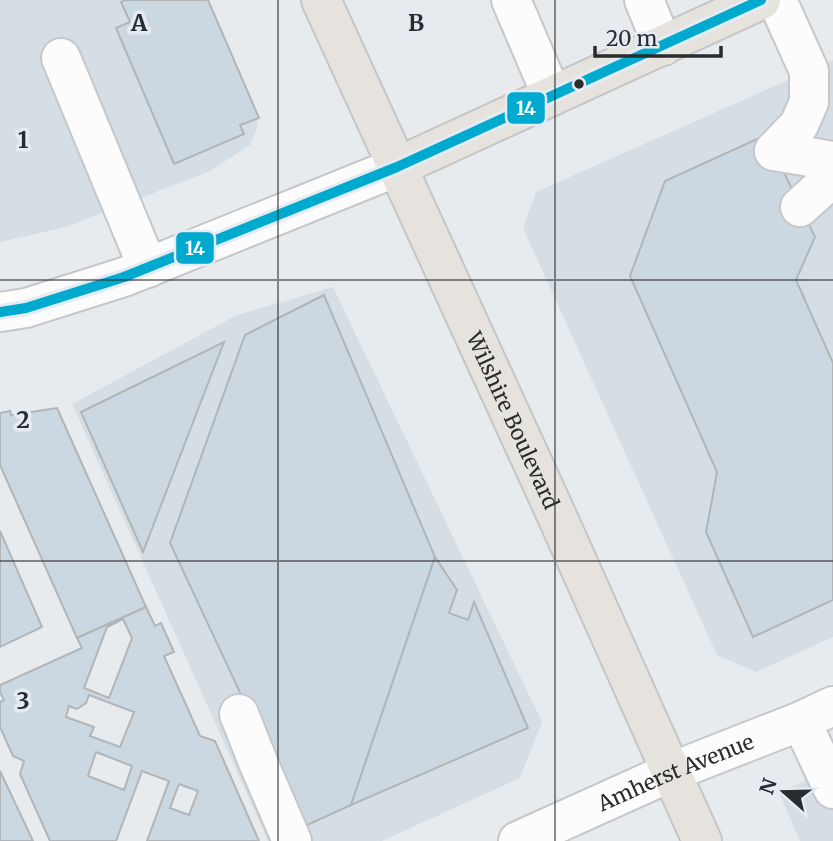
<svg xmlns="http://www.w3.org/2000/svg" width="833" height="841" font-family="Merriweather,serif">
<rect width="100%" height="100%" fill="#e8ebee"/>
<g fill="#d5dee4">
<path d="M 0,0 L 202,0 L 258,125 L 250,145 L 210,171 L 66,227 L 0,242 Z"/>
<path d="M 833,60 L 833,637 L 756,672 L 717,655 L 523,228 L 536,192 Z"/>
<path d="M 333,287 L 542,722 L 520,778 L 382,841 L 268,841 L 72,404 L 237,315 Z"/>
<path d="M 833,768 L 833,841 L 800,841 L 779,792 Z"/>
</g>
<g fill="#ccd8e1" stroke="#b2b5b7" stroke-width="2" fill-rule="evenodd">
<path d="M 125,0 L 208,0 L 259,118 L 240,125 L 244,134 L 174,164 L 116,28 L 130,22 L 121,2 Z"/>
<path d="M 766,135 L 815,237 L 796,280 L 833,363 L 833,600 L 753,637 L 706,532 L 717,472 L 630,276 L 665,181 Z"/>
<path d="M 324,295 L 435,557 L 351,805 L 303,827 L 170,543 L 245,335 Z"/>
<path d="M 224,342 L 143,552 L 81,412 Z"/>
<path d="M 57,408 L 146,607 L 77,638 L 0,465 L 0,413 L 10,411 L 11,415 Z"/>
<path d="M 0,531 L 42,627 L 0,647 Z"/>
<path d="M 435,557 L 457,590 L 449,613 L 468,620 L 474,602 L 528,728 L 351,805 Z"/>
<path d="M 146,607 L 155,626 L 161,623 L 174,652 L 164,656 L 200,736 L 215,741 L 259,841 L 147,841 L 169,781 L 142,771 L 116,841 L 50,841 L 20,774 L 24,761 L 13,756 L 0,727 L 0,702 L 4,700 L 0,692 L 0,685 L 82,648 L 77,638 ZM 123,619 L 132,638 L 109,698 L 84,688 L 107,627 ZM 89,695 L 134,712 L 120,747 L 90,736 L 94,727 L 66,717 L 69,706 L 77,709 L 86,703 ZM 96,752 L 132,766 L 124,790 L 88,776 ZM 179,784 L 198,791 L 189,815 L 170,808 Z"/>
<path d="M 0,771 L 33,841 L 0,841 Z"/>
</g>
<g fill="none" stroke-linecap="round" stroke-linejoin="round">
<defs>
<g id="minor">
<path d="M 511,0 L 552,96"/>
<path d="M 644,0 L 663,46"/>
<path d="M 61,58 L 148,268"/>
<path d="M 774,151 L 799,125 L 809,102 L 809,71 L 777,0"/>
<path d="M 774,151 L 833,161"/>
<path d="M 800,207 L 821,188 L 833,168"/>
<path d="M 0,312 L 26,308 L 124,277 L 397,167"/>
<path d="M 239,714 L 258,762 L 292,841"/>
<path d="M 801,721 L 833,789"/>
<path id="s1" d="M 518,841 L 671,772 L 801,721 L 833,706"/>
</g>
<g id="major">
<path id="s2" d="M 321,0 L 556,514 L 702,841"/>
<path d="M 397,167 L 761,0"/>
</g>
</defs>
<use href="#minor" stroke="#c5c7c9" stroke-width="42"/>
<use href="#major" stroke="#c4c6c7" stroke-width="42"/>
<use href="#minor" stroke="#fcfcfc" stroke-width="38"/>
<use href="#major" stroke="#e6e2de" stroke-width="38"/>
<defs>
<path id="bus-1" d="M 0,312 L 26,308 L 124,277 L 397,167 L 761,0"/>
</defs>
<use href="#bus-1" stroke="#e4ebf2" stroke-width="16"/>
<use href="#bus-1" stroke="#00a9ce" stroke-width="10"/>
</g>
<path fill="none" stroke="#292c2e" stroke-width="2" stroke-opacity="0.55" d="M 278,0 L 278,841M 555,0 L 555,841M 0,280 L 833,280M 0,561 L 833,561"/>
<circle fill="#292c2e" stroke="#e4ebf2" stroke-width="2.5" cx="579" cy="84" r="6"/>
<g text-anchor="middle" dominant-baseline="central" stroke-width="7" stroke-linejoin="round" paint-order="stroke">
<g font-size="21" fill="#292c2e" stroke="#e4ebf2">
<text stroke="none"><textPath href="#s2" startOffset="462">Wilshire Boulevard</textPath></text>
<text stroke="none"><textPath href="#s1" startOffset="172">Amherst Avenue</textPath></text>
</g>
</g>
<g font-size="23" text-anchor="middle" font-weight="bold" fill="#292c2e" stroke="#e4ebf2" stroke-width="7" stroke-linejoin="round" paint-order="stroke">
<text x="139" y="31">A</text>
<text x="416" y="31">B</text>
<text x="23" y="148">1</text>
<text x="23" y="428">2</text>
<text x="23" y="709">3</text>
</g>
<g stroke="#e4ebf2" stroke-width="2.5">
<rect x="506" y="91" width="40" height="34" rx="7" fill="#00a9ce"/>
<rect x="175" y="231" width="40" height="34" rx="7" fill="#00a9ce"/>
</g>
<g font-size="19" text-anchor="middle" font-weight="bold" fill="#fff">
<text x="526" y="115">14</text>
<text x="195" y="255">14</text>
</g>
<g transform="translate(784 792) rotate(290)" stroke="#e4ebf2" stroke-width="5" paint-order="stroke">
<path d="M0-5L12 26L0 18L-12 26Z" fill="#292c2e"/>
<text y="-10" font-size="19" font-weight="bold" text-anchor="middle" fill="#292c2e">N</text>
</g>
<path d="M595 46v10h126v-10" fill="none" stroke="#292c2e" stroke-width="3.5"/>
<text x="606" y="46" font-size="21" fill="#292c2e" stroke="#e4ebf2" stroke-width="5" paint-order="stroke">20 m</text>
</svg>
